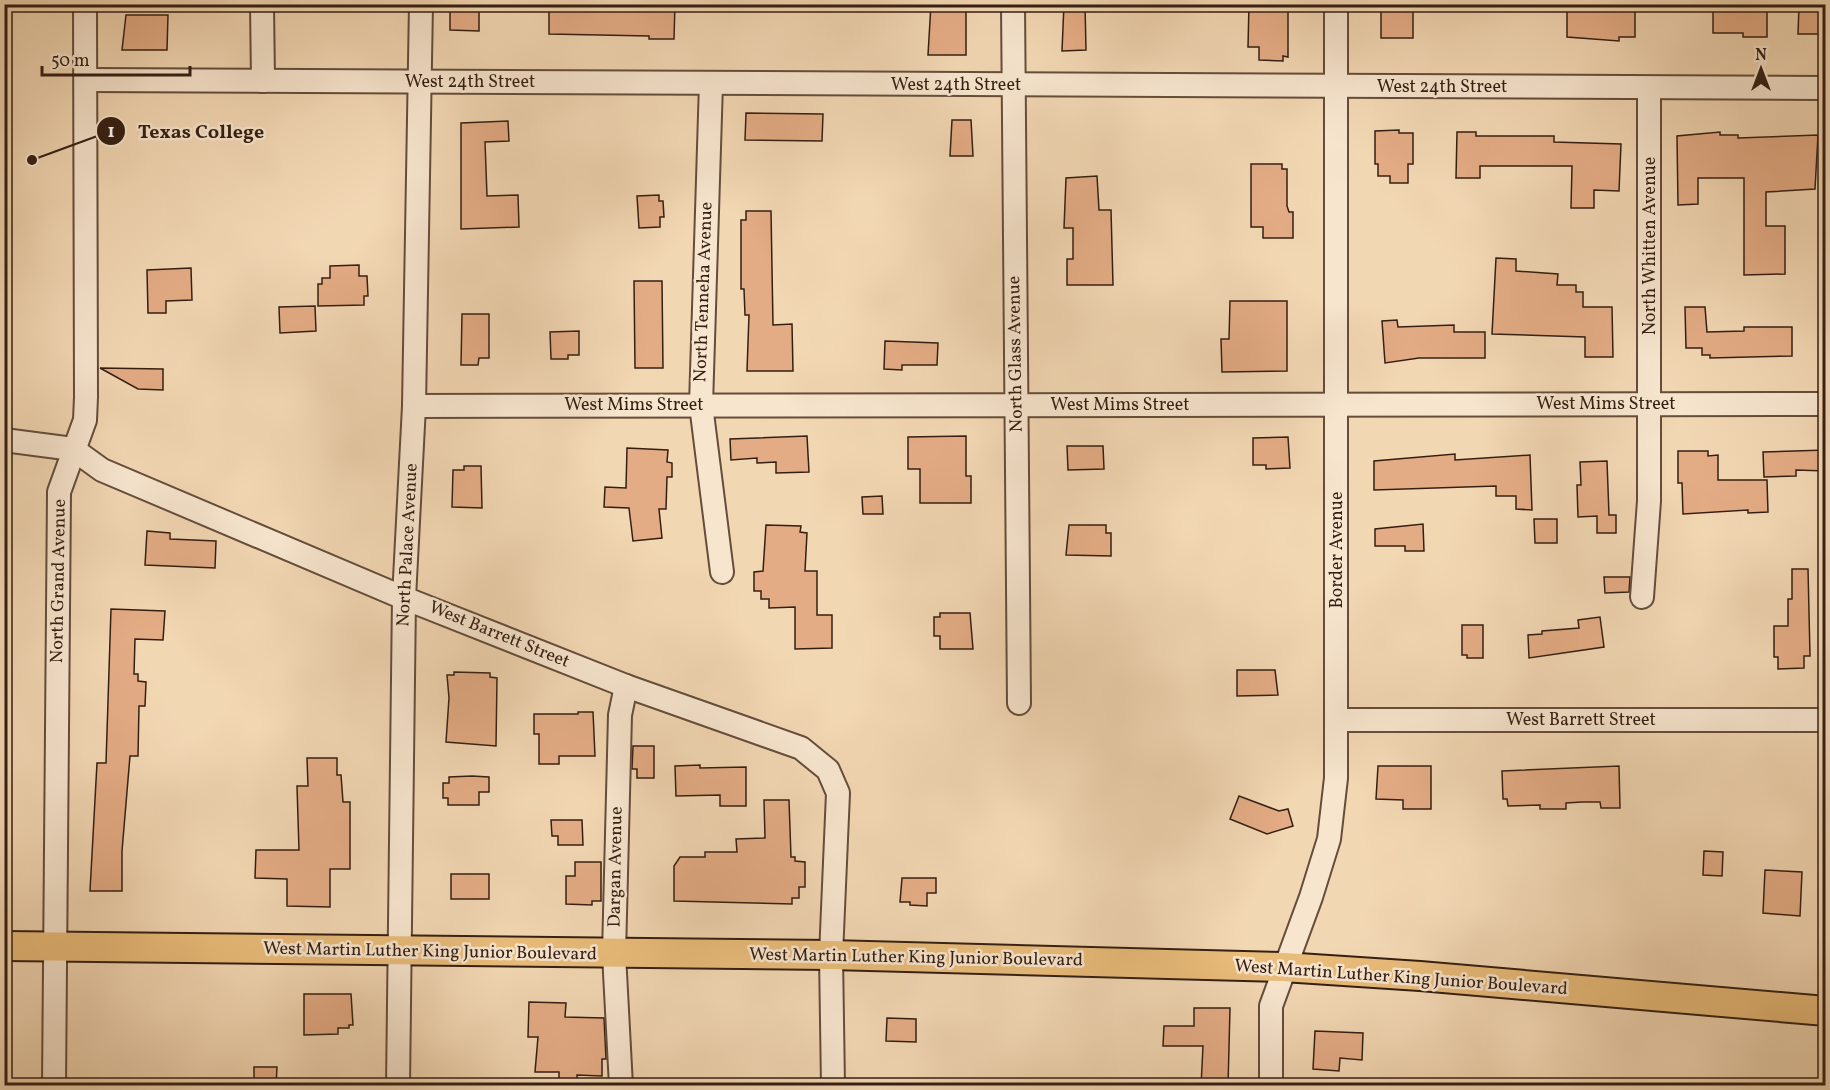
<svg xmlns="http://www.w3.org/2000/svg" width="1830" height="1090" font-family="Vollkorn,serif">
<rect width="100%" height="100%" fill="#f2d7b3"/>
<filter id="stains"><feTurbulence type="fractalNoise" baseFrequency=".00333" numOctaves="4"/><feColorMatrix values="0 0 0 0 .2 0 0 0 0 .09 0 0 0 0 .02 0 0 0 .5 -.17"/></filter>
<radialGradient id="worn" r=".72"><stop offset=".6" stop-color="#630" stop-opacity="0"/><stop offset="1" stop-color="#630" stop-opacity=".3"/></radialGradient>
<g fill="#e4ac85" stroke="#341f13" stroke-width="1.5">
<path d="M 450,4 L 479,4 L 479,31 L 450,30 Z"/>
<path d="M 645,4 L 675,4 L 674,39 L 649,39 L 649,36 L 549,34 L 549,8 L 592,9 L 592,5 L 645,7 Z"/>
<path d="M 931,4 L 966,4 L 966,55 L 928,55 Z"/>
<path d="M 1064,4 L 1085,4 L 1086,50 L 1062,51 Z"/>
<path d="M 1249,4 L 1288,4 L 1288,57 L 1283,56 L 1283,61 L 1259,60 L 1259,47 L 1248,47 Z"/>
<rect x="1381" y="4" width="32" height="34"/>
<path d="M 1567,4 L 1635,7 L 1635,37 L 1619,37 L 1619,41 L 1567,37 Z"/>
<path d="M 1713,4 L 1767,4 L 1767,37 L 1743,37 L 1743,33 L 1713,33 Z"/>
<path d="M 1799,6 L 1826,6 L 1826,34 L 1798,34 Z"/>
<path d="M 126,15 L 168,15 L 167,50 L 122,50 Z"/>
<path d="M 746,113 L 823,114 L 822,141 L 745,140 Z"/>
<path d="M 952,120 L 971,120 L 973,156 L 950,156 Z"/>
<path d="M 508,121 L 509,141 L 485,142 L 487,196 L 518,195 L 519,227 L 461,229 L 461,123 Z"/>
<path d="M 1399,130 L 1399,133 L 1413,133 L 1413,164 L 1408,164 L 1408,183 L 1390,183 L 1390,176 L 1378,176 L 1378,164 L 1375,164 L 1375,131 Z"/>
<path d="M 1457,132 L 1476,132 L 1476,136 L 1554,136 L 1554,142 L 1621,144 L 1619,191 L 1594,190 L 1594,208 L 1571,208 L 1572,166 L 1480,166 L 1480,178 L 1456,178 Z"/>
<path d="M 1720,132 L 1720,135 L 1738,135 L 1738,138 L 1818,135 L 1815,189 L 1766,192 L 1766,226 L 1785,226 L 1785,274 L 1744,275 L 1744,178 L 1698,178 L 1698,204 L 1678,205 L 1677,136 Z"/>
<path d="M 1251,164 L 1282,164 L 1282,169 L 1287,169 L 1287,206 L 1289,212 L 1293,212 L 1293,238 L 1263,238 L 1263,227 L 1251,227 Z"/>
<path d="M 1097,176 L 1099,210 L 1111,210 L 1113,285 L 1067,285 L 1067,259 L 1073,259 L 1073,228 L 1064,228 L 1066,178 Z"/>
<path d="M 659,195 L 659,201 L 663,201 L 664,217 L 660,217 L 660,227 L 639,228 L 637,196 Z"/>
<path d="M 746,211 L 771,211 L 773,325 L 792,324 L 793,371 L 747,371 L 749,315 L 745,315 L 744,289 L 741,289 L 741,220 L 746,220 Z"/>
<path d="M 1496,258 L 1516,259 L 1516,271 L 1558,274 L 1557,285 L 1576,285 L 1576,292 L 1583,292 L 1583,307 L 1612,307 L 1613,357 L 1585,357 L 1585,337 L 1492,334 Z"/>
<path d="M 359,265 L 359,276 L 367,276 L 368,296 L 364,296 L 364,305 L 318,306 L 318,284 L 322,284 L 322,278 L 330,278 L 330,266 Z"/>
<path d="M 191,268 L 192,300 L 166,301 L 166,313 L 148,313 L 147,270 Z"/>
<path d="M 634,281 L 662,281 L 663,368 L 635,368 Z"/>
<path d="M 1230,301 L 1287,301 L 1287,371 L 1222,372 L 1221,339 L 1229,339 Z"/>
<path d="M 315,306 L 316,331 L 280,333 L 279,307 Z"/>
<path d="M 1685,307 L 1705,307 L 1707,332 L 1744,331 L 1744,327 L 1792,327 L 1792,356 L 1710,358 L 1710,355 L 1702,355 L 1702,348 L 1686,348 Z"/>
<path d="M 462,314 L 489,314 L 489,358 L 479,358 L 478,365 L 461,365 Z"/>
<path d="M 1397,320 L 1398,327 L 1454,325 L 1454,332 L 1485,332 L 1485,358 L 1419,358 L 1385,363 L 1382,321 Z"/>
<path d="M 579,331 L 579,355 L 568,355 L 568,359 L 551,359 L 550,332 Z"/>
<path d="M 885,341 L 938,343 L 937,365 L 902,365 L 902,370 L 884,369 Z"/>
<path d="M 100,368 L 163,369 L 163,390 L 138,389 Z"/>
<path d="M 807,436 L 809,472 L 776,473 L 776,462 L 757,463 L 757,458 L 731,460 L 730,439 Z"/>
<path d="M 966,436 L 966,476 L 971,476 L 971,503 L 920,503 L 920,469 L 908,469 L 908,437 Z"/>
<path d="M 1288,437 L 1290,468 L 1266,469 L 1266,465 L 1253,465 L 1253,438 Z"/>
<path d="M 1067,446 L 1103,446 L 1104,469 L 1068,470 Z"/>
<path d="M 627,448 L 668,450 L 667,462 L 672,463 L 672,477 L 667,477 L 666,509 L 659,509 L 662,538 L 633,541 L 629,508 L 604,507 L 605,487 L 626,488 Z"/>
<path d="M 1826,450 L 1826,471 L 1796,470 L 1796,476 L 1764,477 L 1763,452 Z"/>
<path d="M 1678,451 L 1708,451 L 1708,456 L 1718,455 L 1718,480 L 1767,480 L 1768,512 L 1748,513 L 1748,510 L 1683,514 L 1682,483 L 1678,483 Z"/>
<path d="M 1455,454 L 1455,460 L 1530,455 L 1532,510 L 1516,509 L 1516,496 L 1496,496 L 1496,486 L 1374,490 L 1374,461 Z"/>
<path d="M 1607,461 L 1609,515 L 1616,515 L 1616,533 L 1597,533 L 1597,516 L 1578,517 L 1577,485 L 1581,485 L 1580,462 Z"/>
<path d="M 464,466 L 481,466 L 482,508 L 452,507 L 453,470 L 464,470 Z"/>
<path d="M 882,496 L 883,514 L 863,514 L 862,497 Z"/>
<path d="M 1534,519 L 1557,519 L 1557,543 L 1535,543 Z"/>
<path d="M 1423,524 L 1424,551 L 1405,551 L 1405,546 L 1375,546 L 1375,529 Z"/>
<path d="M 766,525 L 801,526 L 800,532 L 807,533 L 805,571 L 817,571 L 817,615 L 832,615 L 832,648 L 795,649 L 795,607 L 769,608 L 769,599 L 761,599 L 761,591 L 754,591 L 754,572 L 763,571 Z"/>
<path d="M 1069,525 L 1106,525 L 1106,533 L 1111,533 L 1111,556 L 1066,555 Z"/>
<path d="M 147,531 L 170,533 L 170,539 L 216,541 L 215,568 L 145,565 Z"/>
<path d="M 1792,569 L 1808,569 L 1810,656 L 1804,656 L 1804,668 L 1778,669 L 1778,657 L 1774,657 L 1774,626 L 1788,626 L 1788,599 L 1792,599 Z"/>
<path d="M 1604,577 L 1630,577 L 1629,592 L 1605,593 Z"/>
<path d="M 111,609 L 165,611 L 163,640 L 135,639 L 134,674 L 138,674 L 138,681 L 146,682 L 145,706 L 139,706 L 138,756 L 130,756 L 122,851 L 122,891 L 90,891 L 97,763 L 106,763 Z"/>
<path d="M 940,613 L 970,613 L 973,649 L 940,649 L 940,636 L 934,636 L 934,617 L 940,617 Z"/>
<path d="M 1600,617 L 1604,647 L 1529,658 L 1528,635 L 1542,634 L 1542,631 L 1579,628 L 1578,620 Z"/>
<path d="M 1462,625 L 1483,625 L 1483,658 L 1467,658 L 1467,655 L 1462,655 Z"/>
<path d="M 1237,670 L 1275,670 L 1278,695 L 1237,696 Z"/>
<path d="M 454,672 L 490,673 L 490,677 L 497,678 L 496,746 L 446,742 L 449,698 L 447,675 L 454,675 Z"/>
<path d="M 578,712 L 593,712 L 595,756 L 559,756 L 559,764 L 539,764 L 539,734 L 534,734 L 534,714 L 578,714 Z"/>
<path d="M 633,746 L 654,746 L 654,778 L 637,778 L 637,769 L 632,769 Z"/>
<path d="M 307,758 L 337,758 L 337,775 L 341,775 L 343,802 L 350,802 L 350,869 L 330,869 L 330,907 L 287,906 L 287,879 L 255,878 L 256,850 L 299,850 L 297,786 L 308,786 Z"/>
<path d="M 700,765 L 700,768 L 746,767 L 746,806 L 720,806 L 720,795 L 676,796 L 675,766 Z"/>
<path d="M 1378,766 L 1431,766 L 1431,809 L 1403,809 L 1403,800 L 1376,799 Z"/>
<path d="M 1619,766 L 1620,808 L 1601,808 L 1600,802 L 1582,802 L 1566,803 L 1566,809 L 1540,809 L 1540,805 L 1508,806 L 1507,799 L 1503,799 L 1502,771 Z"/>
<path d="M 472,776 L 489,777 L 489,792 L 479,792 L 479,805 L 448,805 L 448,798 L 443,798 L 443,783 L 449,783 L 449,777 Z"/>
<path d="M 1239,796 L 1279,811 L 1288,809 L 1293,826 L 1267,834 L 1230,819 Z"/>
<path d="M 764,800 L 789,800 L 791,857 L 795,857 L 795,861 L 805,862 L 805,887 L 799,887 L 799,898 L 792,898 L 792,904 L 674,901 L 674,866 L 680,857 L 705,857 L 705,852 L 737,852 L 736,839 L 765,838 Z"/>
<path d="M 551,820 L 582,820 L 583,845 L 558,845 L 558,836 L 552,836 Z"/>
<path d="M 1704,851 L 1723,852 L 1722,876 L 1703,875 Z"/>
<path d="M 575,862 L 601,862 L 601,901 L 592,901 L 592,905 L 566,904 L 566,876 L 575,876 Z"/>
<path d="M 1765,870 L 1802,872 L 1800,916 L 1763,913 Z"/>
<rect x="451" y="874" width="38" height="25"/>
<path d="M 902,878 L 936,878 L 936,893 L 927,893 L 927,906 L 910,905 L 910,902 L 900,902 Z"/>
<path d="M 304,994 L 351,994 L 353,1025 L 349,1025 L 349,1028 L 338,1028 L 338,1034 L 304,1035 Z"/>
<path d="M 529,1002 L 566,1003 L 565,1017 L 604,1018 L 606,1059 L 602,1059 L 602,1076 L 577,1075 L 577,1082 L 559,1082 L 559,1072 L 535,1072 L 538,1037 L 528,1037 Z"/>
<path d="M 1194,1008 L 1230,1008 L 1228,1086 L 1201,1086 L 1203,1046 L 1163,1046 L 1164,1026 L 1194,1026 Z"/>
<path d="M 887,1018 L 916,1019 L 916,1042 L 886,1041 Z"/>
<path d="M 1315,1031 L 1363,1033 L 1362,1060 L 1340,1058 L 1339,1071 L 1313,1069 Z"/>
<path d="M 254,1067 L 277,1067 L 276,1086 L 254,1086 Z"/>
</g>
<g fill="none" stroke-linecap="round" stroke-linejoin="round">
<defs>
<g id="minor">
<path d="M 262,4 L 263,81"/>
<path d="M 1013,4 L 1019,703"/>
<path d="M 86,80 L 1826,88"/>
<path d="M 711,83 L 701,405 L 722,572"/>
<path d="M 414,406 L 1826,404"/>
<path d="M 4,440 L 73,449 L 102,470 L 404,598 L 626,686 L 801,748 L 828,770 L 838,793 L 831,955 L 833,1086"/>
<path d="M 1642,597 L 1649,501 L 1649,88"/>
<path d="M 1337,720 L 1826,720"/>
<path d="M 54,1086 L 59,492 L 85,420 L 86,397 L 85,4"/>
<path d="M 398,1086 L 404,598 L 414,406 L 421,4"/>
<path d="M 621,1086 L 614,954 L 620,715 L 626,686"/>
<path d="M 1271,1086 L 1271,1006 L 1311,897 L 1329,839 L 1336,778 L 1336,4"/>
</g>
<path id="major" d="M 4,946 L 831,955 L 1283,967 L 1420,976 L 1826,1011"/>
</defs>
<use href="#minor" stroke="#644d3b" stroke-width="26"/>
<use href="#major" stroke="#341f13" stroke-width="32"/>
<use href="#minor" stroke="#f7e5ce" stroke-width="22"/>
<use href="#major" stroke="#e9bc7a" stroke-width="28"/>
</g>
<g text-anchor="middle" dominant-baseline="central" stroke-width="5" stroke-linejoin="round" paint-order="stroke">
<g font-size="18" fill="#341f13" stroke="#f7e5ce">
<text x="470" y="82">West 24th Street</text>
<text x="956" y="85">West 24th Street</text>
<text x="1442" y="87">West 24th Street</text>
<text transform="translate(1650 246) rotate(-90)">North Whitten Avenue</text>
<text transform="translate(704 292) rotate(-88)">North Tenneha Avenue</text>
<text transform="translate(1016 354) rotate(-91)">North Glass Avenue</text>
<text x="1606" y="404">West Mims Street</text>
<text x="634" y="405">West Mims Street</text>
<text x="1120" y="405">West Mims Street</text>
<text transform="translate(408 545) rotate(-87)">North Palace Avenue</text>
<text transform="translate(1337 550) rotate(-90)">Border Avenue</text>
<text transform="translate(59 581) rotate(-89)">North Grand Avenue</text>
<text transform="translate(499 635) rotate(22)">West Barrett Street</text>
<text x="1581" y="720">West Barrett Street</text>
<text transform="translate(616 867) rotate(-89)">Dargan Avenue</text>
<text transform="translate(430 952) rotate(1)">West Martin Luther King Junior Boulevard</text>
<text transform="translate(916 958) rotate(1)">West Martin Luther King Junior Boulevard</text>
<text transform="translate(1401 978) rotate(4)">West Martin Luther King Junior Boulevard</text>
</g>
</g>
<path fill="none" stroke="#341f13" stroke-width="2" d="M32 160L111 131"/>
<g fill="#341f13" stroke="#f7e5ce" stroke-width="2">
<circle cx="32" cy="160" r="6"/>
<circle cx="111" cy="131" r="15"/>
</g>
<g font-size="18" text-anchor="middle" font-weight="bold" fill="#fff">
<text x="111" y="137">1</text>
</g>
<g font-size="20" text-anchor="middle" font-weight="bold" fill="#341f13" stroke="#f7e5ce" stroke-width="5" stroke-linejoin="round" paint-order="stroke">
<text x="201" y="138">Texas College</text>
</g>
<rect width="1830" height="1090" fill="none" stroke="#f2d7b3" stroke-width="24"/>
<rect x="6" y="6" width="1818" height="1078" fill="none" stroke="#341f13" stroke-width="3"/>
<rect x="12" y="12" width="1806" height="1066" fill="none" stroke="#341f13" stroke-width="1.5"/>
<g transform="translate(1761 69)" stroke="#f7e5ce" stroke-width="4.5" paint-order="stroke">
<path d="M0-4.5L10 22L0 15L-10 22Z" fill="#341f13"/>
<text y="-9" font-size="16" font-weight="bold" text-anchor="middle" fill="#341f13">N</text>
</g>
<path d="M42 66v9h148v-9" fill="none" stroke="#341f13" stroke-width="3"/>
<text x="51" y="66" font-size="18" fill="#341f13" stroke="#f7e5ce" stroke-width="4.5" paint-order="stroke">50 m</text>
<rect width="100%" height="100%" filter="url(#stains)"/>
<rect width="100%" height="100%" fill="url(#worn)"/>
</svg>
